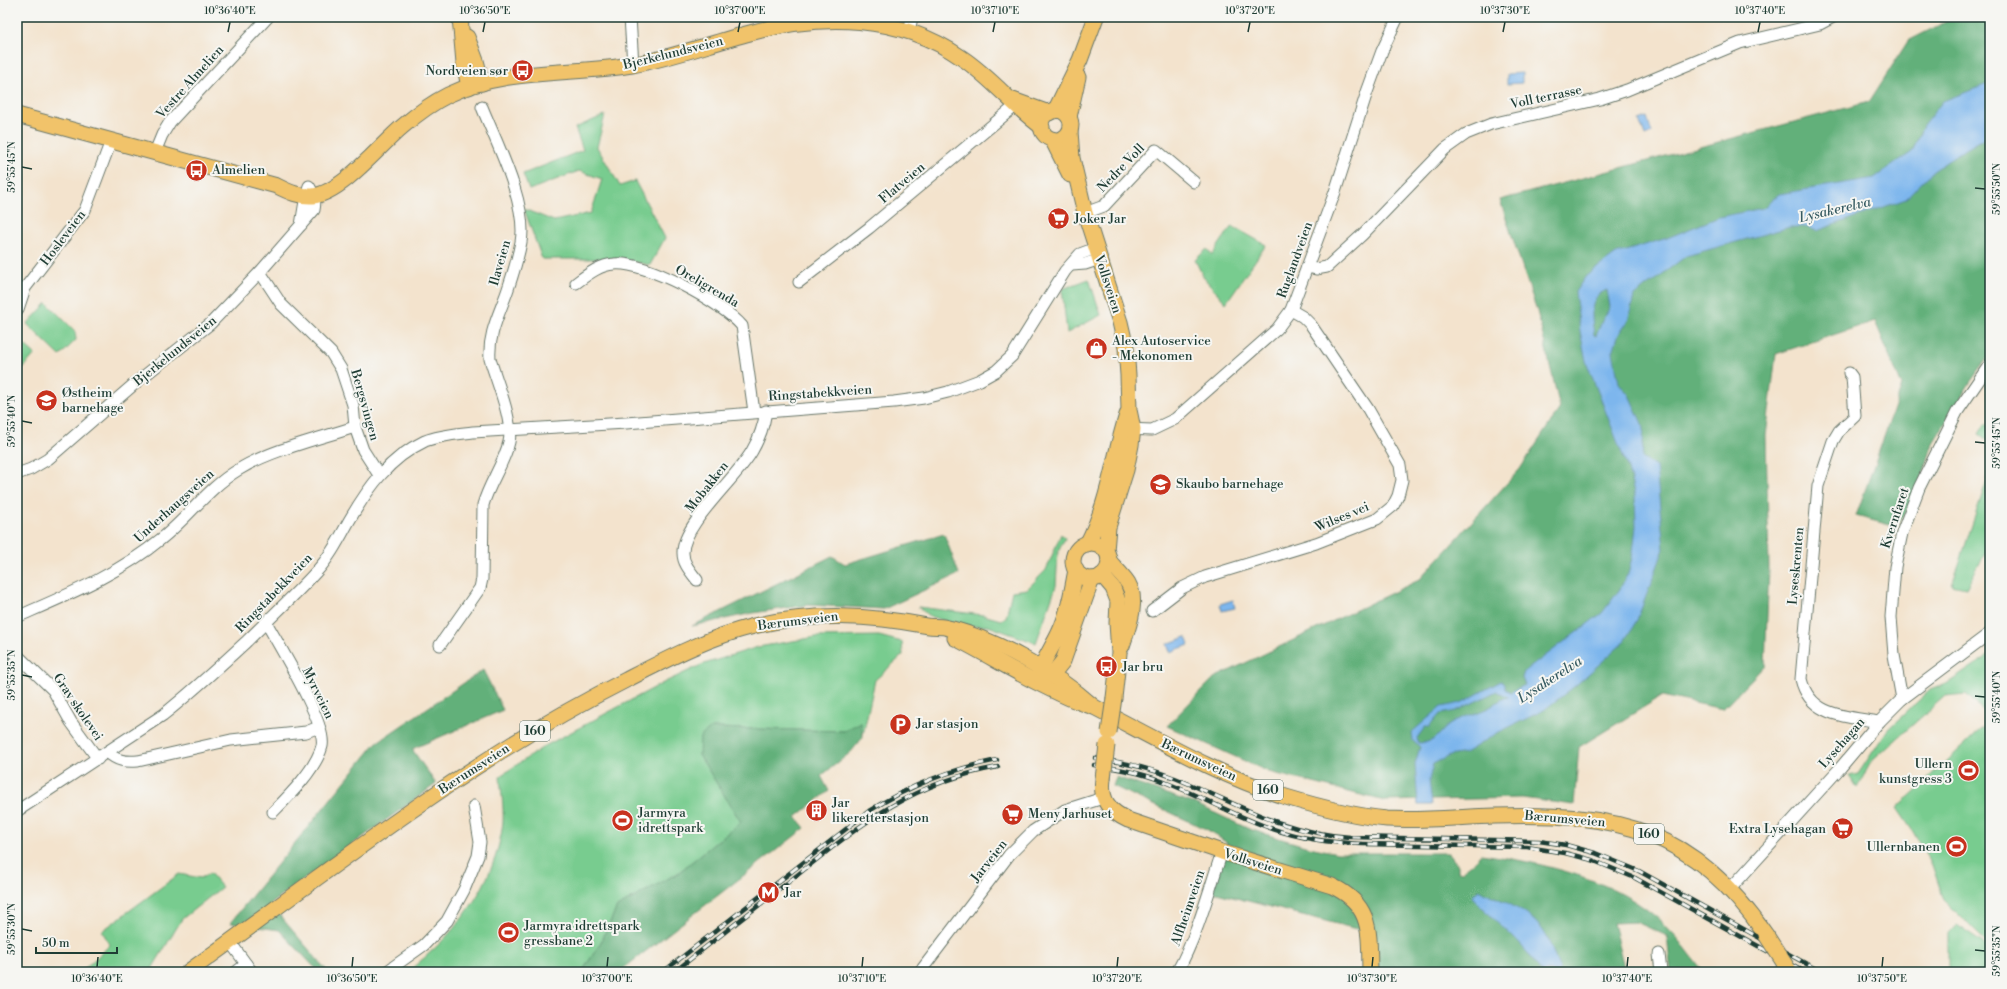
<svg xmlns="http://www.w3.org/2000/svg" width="2007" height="989" font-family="'Libre Bodoni',serif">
<rect width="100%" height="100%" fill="#f6f6f2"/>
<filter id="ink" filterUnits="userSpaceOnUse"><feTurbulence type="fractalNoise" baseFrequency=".025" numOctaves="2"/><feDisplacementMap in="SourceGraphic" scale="8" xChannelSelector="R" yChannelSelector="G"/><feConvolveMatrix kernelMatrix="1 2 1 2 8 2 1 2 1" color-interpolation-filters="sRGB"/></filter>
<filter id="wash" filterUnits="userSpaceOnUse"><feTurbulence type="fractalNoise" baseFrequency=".012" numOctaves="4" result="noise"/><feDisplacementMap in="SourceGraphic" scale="16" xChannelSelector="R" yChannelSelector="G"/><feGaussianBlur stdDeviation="0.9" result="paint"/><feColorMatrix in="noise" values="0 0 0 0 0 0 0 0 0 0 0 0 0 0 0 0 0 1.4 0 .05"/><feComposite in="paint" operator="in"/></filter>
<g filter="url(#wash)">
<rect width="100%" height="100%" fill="#f3e3cd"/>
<g fill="#78cc8f" stroke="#4c8462">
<path d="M 605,115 L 597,147 L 620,186 L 635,181 L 665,238 L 650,265 L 619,259 L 542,259 L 524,209 L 554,221 L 591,213 L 602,179 L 579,171 L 529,190 L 523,174 L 583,150 L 575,128 Z"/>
<path d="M 1232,226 L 1266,245 L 1226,303 L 1204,278 L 1195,260 L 1207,249 L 1212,255 Z"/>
<path d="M 1089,279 L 1101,315 L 1067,333 L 1062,289 Z"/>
<path d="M 47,303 L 75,331 L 76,340 L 60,356 L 27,324 Z"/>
<path d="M 17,338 L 35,354 L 17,375 Z"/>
<path d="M 1985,424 L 1990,426 L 1990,442 L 1979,434 Z"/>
<path d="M 1990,471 L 1990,554 L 1986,552 L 1966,588 L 1952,585 Z"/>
<path d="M 1061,534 L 1065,538 L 1058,552 L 1056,586 L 1036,643 L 988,626 L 961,626 L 929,616 L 918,607 L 983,615 L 1001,620 L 1006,617 L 1012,591 L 1027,589 L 1046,570 Z"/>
<path d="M 879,636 L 902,642 L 903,655 L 875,680 L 863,735 L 844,731 L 711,728 L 699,755 L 741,822 L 678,873 L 617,907 L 601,942 L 582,972 L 407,972 C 455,935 496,885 503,822 C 504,807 501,791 500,776 L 545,746 L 665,682 L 701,665 L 758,647 L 816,637 Z"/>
<path d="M 1990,652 L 1990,717 L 1966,694 L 1945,696 L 1871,762 L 1857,788 L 1849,776 L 1858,774 L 1888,729 L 1930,690 L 1948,683 L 1985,658 Z"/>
<path d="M 1982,728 L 1990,731 L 1990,946 L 1944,900 L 1932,865 L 1912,830 L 1897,808 Z"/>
<path d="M 210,873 L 222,887 L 182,919 L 150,972 L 81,972 L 110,945 L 102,931 L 179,874 L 201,878 Z"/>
<path d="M 1956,925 L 1990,948 L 1990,972 L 1948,972 L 1948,933 Z"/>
</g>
<g fill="#62b07a" stroke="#407657">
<path d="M 1955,17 L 1990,17 L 1990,355 L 1971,381 L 1933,443 L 1919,488 L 1897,527 L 1856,516 L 1902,386 L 1875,321 L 1776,354 L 1766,436 L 1769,568 L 1765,665 L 1723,709 L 1662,696 L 1579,747 L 1574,805 L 1522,798 L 1385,801 L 1269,772 L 1167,726 L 1214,678 L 1419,580 L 1520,469 L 1560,408 L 1537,311 L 1500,200 L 1869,102 L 1908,41 Z"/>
<path d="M 944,534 L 959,574 L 884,609 L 808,605 L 753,613 L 692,626 L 832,556 L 845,564 Z"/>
<path d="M 483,670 L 503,710 L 412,749 L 436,784 L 270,904 L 328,972 L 319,972 L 279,930 L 230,923 L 376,743 Z"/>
<path d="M 861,722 L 863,737 L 851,752 L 821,776 L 829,791 L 796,817 L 805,828 L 619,972 L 582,972 L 601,942 L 617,907 L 678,873 L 741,822 L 699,755 L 700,737 L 711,728 L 844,731 Z"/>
<path d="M 1116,777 L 1196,804 L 1249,829 L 1305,846 L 1337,853 L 1448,853 L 1458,865 L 1458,871 L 1462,872 C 1469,865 1475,863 1481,854 C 1544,863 1618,879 1665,925 C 1680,939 1691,956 1704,972 L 1671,972 L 1667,936 L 1636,922 L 1613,923 L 1625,972 L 1369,972 L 1368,932 L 1209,891 L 1227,843 L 1208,830 L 1113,786 Z"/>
</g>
<g fill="#7db6ed" stroke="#4e7a90" fill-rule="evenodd">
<path d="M 1522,73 L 1522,83 L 1507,84 L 1507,74 Z"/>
<path d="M 1990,83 L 1990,135 L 1959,153 L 1932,172 L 1906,199 L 1817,231 L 1805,227 L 1790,227 L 1686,256 L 1634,296 L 1628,321 L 1618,336 L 1613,352 L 1619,383 L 1629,395 L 1644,428 L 1642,458 L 1656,467 L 1664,549 L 1637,620 L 1623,643 L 1575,686 L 1544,710 L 1499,732 L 1465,753 L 1449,756 L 1433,764 L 1429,780 L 1432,805 L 1418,805 L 1415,764 L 1420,747 L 1413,741 L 1412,732 L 1441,707 L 1461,703 L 1501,681 L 1505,684 L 1505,689 L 1510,692 L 1525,685 L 1522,678 L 1524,672 L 1602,613 L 1620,589 L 1629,571 L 1633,552 L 1636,526 L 1635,496 L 1628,469 L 1586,361 L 1580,331 L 1575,292 L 1586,276 L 1616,254 L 1667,238 L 1719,217 L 1763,208 L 1779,194 L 1874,178 L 1912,152 L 1923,126 L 1943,101 ZM 1607,290 L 1610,307 L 1602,321 L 1596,336 L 1594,335 C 1592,318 1587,297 1607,290 ZM 1497,691 L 1508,697 C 1499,699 1494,706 1486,709 C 1476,714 1463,716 1454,722 C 1436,732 1442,742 1418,743 L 1417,738 L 1425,727 L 1429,727 L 1440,714 L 1456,711 Z"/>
<path d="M 1647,117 L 1652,133 L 1645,136 L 1639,120 Z"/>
<path d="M 1233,600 L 1235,608 L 1222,611 L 1220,604 Z"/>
<path d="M 1186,637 L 1189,645 L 1170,652 L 1167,644 Z"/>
<path d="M 1479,890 C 1503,901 1534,912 1547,937 C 1552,948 1556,961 1561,972 L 1541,972 C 1525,943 1493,921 1472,896 Z"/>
</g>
</g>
<g filter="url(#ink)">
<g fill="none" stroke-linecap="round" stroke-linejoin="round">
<defs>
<g id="minor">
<path d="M 630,17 L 633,65"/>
<path d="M 909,32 L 912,17"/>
<path d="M 155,152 L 162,135 L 170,122 L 268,17"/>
<path d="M 1085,213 L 1104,206 L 1156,150 L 1194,182"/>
<path d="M 301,225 L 306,195 L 308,189"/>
<path d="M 1072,265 L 1085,264 L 1100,259"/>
<path d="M 1307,267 L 1316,269 L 1327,267 L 1362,235 L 1445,149 L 1466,134 L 1491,124 L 1600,99 L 1627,90 L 1740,43 L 1820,24 L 1833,17"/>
<path d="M 260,272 L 281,304 L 331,353 L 341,369 L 353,405 L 355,427 L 363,450 L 379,475"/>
<path d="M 799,282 L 869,228 L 1020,102"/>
<path d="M 576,283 C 587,275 599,265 614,264 C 645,261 722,302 742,326 L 754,412"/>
<path d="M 18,309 L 25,288 L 85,210 L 111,141"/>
<path d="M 1849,373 L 1852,377 L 1855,416 L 1839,431 L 1833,441 L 1818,486 L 1801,679 C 1810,717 1846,716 1879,722"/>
<path d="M 1125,429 L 1152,430 L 1175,419 L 1277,329 L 1291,310 L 1335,192 L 1367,92 L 1382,51 L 1398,17"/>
<path d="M 17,474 L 31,469 L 48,459 L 139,380 L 210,324 L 260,272 L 314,210 C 316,200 314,195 309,186"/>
<path d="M 697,580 C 691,572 683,564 683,553 C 682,524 737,478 752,451 C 759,439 764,425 766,411"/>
<path d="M 1152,611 L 1182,588 L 1205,577 L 1316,543 L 1377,519 L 1393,506 L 1398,496 L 1402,480 L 1400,465 L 1368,409 L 1311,325 L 1303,317 L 1291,310"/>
<path d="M 17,617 C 67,595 119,574 161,539 C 188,518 208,488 238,470 C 270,450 318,439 355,427"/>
<path d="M 266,622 C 279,646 327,723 322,746 C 316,769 289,796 273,812"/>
<path d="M 440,645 L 480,588 L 482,579 L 483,505 C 489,483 504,464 509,442 C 514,422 496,380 490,359 C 488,333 500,313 508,289 C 513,274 518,258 521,242 C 528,204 496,142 482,107"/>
<path d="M 17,655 L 53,690 L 71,722 L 98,759"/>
<path d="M 1902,699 L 1894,655 L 1891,617 L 1895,567 L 1902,533 L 1919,488 L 1957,412 L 1990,364"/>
<path d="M 107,752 C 117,761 125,762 138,761 L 231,740 L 306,732 L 319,727"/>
<path d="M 17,811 L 163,715 C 192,692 220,666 247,641 C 270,618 294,596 316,572 C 330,557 339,539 349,521 C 368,488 389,458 425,441 C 440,435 457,434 473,432 L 626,423 L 894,402 L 924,398 L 948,392 L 980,380 L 996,371 L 1012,356 L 1065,271 L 1080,254 L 1096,248"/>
<path d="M 1730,889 L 1841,767 L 1879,722 L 1902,699 L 1990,633"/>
<path d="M 230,942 L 252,972"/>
<path d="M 1659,954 L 1661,972"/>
<path d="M 236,972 L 246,964"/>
<path d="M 386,972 L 424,945 L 447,921 L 464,890 L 478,856 L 480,842 L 474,806"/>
<path d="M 920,972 L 1009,855 L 1033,831 L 1065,810 L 1103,798"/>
<path d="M 1177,972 C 1198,934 1208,893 1222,852"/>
</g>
<g id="major">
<path d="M 460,17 L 464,63 L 469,87"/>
<path d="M 467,37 L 476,61 L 482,83"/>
<path d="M 1013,100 L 1049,113"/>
<circle cx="1056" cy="125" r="15"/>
<path d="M 1055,111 L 1080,60 L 1096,17"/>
<path d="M 17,115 L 277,186 C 289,192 300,197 313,196 C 343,192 380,145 403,126 C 417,114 432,103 448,95 C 504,68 571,75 632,65 C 672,58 711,43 750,33 C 822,13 899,14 962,58 C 992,78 1013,106 1042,127"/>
<path d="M 1069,117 L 1078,77"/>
<path d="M 1070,131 L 1072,158 L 1085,213 L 1120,322 L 1126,348 L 1128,375 L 1129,410 L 1133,429 L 1131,445 L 1126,470 L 1108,527 L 1106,551"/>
<path d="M 1052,139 L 1070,175"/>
<circle cx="1091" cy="561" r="18"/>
<path d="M 1087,544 C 1109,503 1113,458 1127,415"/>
<path d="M 1109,561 C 1115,568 1123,575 1128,583 C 1139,601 1128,628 1122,646"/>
<path d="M 1102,575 L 1113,588 L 1118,601 L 1117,623 L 1119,653 L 1114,698"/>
<path d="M 955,638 C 983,652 1010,669 1038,683 C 1050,689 1062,695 1074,700 C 1081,703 1089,705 1096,708 C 1158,740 1219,776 1286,797 C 1319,807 1353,816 1387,819 C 1423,821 1459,817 1495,816 C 1618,812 1693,829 1766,935"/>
<path d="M 1037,679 C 1042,661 1053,647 1060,631 C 1069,612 1072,590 1076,570"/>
<path d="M 1042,679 L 1051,676 L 1063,661 L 1092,579"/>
<path d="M 1103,779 C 1100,800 1109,811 1128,820 L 1222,852 L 1332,886 C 1373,905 1369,933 1370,972"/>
<path d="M 188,972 C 330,870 469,759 626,680 C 667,659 709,637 754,626 C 813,612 870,615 928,626 C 933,627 939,626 944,627 C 993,637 1056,673 1093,706"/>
</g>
</defs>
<use href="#minor" stroke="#69776a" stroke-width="13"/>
<use href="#major" stroke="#69776a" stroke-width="17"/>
<use href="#minor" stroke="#fff" stroke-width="11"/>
<use href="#major" stroke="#f1c36a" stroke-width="15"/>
<defs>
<g id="rail">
<path d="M 1095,758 C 1122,762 1149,768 1175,778 C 1237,803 1281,833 1350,837 L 1539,841 L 1566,845 L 1595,853 L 1639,871 L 1821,972"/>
<path d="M 1094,765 C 1116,768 1138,772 1159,780 C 1198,794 1234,816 1273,829 C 1302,839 1333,843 1363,844 L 1527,847 L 1565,853 L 1592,860 L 1635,878 L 1805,972"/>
<path d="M 663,972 L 869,811 C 909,786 951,769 997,760"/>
<path d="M 674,972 C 713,941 752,911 791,880 C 860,825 909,783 998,767"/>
</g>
</defs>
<use href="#rail" stroke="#1f3d34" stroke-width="4.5"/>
<use href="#rail" stroke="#f6f6f2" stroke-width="3" stroke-dasharray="9" stroke-linecap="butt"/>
<defs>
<g id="major-bridge">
<path d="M 1109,732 L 1114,698"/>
<path d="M 1103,779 L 1107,745"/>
<path d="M 1766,935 L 1788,969"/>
</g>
</defs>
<use href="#major-bridge" stroke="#69776a" stroke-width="17" stroke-linecap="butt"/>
<use href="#major-bridge" stroke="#f1c36a" stroke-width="15"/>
</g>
</g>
<path fill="none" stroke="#1f3d34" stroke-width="1.5" d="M 228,32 L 230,22M 483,32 L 485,22M 738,32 L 740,22M 993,32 L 995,22M 1248,32 L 1250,22M 1503,32 L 1505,22M 1758,32 L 1760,22M 22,167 L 32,169M 1975,188 L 1985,189M 22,421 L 32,423M 1975,442 L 1985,443M 22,675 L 32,677M 1975,696 L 1985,697M 22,929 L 32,931M 1975,950 L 1985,951M 97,967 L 98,957M 352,967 L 353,957M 607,967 L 608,957M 862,967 L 863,957M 1117,967 L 1118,957M 1372,967 L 1373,957M 1627,967 L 1628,957M 1882,967 L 1883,957"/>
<defs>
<symbol id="bus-disc" viewBox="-11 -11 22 22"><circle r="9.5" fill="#c8321e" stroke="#f6f6f2"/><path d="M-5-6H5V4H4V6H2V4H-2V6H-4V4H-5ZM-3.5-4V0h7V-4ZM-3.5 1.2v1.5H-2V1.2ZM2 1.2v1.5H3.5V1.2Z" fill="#fff"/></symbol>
<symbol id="supermarket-disc" viewBox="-11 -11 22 22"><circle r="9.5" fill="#c8321e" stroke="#f6f6f2"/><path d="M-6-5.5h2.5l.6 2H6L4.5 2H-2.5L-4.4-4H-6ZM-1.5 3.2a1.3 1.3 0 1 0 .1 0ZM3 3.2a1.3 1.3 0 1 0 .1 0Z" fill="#fff"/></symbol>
<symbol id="shop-disc" viewBox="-11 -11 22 22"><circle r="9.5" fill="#c8321e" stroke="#f6f6f2"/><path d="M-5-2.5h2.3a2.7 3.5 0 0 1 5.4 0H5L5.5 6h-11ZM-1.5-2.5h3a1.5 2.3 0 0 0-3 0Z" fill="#fff"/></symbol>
<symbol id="school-disc" viewBox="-11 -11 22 22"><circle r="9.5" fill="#c8321e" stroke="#f6f6f2"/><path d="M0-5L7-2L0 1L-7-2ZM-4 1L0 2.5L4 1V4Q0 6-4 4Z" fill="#fff"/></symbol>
<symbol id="parking-disc" viewBox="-11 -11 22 22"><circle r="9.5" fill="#c8321e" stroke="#f6f6f2"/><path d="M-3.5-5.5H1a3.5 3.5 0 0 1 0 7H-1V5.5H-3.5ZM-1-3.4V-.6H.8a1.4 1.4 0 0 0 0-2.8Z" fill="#fff"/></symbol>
<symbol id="stadium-disc" viewBox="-11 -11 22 22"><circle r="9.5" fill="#c8321e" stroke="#f6f6f2"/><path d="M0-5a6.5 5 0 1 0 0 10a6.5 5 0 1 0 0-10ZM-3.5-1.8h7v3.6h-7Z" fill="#fff"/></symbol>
<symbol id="building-disc" viewBox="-11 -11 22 22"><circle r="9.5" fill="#c8321e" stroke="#f6f6f2"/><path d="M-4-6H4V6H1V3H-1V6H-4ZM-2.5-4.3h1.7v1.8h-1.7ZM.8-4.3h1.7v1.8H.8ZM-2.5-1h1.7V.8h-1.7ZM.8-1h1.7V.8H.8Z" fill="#fff"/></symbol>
<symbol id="metro-disc" viewBox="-11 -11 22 22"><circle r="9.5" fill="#c8321e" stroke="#f6f6f2"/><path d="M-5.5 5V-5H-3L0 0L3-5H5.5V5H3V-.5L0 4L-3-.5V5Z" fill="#fff"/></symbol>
</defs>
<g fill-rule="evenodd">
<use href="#bus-disc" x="510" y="58" width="25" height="25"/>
<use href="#bus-disc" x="184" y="158" width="25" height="25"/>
<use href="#supermarket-disc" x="1046" y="206" width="25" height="25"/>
<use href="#shop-disc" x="1084" y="336" width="25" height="25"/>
<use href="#school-disc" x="34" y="388" width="25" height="25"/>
<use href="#school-disc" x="1148" y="472" width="25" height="25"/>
<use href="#bus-disc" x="1094" y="654" width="25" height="25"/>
<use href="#parking-disc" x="888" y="712" width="25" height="25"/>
<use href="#stadium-disc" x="1956" y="758" width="25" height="25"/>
<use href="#building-disc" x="804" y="798" width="25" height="25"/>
<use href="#supermarket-disc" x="1000" y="802" width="25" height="25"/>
<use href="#stadium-disc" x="610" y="808" width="25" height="25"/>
<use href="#supermarket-disc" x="1830" y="816" width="25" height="25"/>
<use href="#stadium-disc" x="1944" y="834" width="25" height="25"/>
<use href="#metro-disc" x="756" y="880" width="25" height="25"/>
<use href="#stadium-disc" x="496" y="920" width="25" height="25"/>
</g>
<g text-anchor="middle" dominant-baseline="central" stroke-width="4" stroke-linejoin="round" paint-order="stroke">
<g fill="#f6f6f2" stroke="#60746d" stroke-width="1">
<rect x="520" y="721" width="30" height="20" rx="3"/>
<rect x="1253" y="780" width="30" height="20" rx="3"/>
<rect x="1634" y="824" width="30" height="20" rx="3"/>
</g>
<g font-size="12" font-weight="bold" fill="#1f3d34">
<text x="535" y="731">160</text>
<text x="1268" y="790">160</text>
<text x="1649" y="834">160</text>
</g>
<g font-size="13" fill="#1f3d34" stroke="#f6f6f2">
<text transform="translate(673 53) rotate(-14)">Bjerkelundsveien</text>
<text transform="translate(190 82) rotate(-48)">Vestre Almelien</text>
<text transform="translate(1546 97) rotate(-12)">Voll terrasse</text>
<text transform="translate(1121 168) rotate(-46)">Nedre Voll</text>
<text transform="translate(902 183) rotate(-40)">Flatveien</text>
<text transform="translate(63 238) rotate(-53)">Hosleveien</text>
<text transform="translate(1295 260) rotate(-70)">Ruglandveien</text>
<text transform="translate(500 263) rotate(-74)">Ilaveien</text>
<text transform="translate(1108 284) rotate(72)">Vollsveien</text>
<text transform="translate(707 286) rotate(30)">Oreligrenda</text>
<text transform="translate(175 351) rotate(-39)">Bjerkelundsveien</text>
<text transform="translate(820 393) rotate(-4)">Ringstabekkveien</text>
<text transform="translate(365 405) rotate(74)">Bergsvingen</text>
<text transform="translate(707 487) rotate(-52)">Mobakken</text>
<text transform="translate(174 506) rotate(-42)">Underhaugsveien</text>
<text transform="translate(1342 517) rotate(-23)">Wilses vei</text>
<text transform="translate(1895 518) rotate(-72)">Kvernfaret</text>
<text transform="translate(1796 566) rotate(-85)">Lyseskrenten</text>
<text transform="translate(274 593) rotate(-46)">Ringstabekkveien</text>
<text transform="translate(798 621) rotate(-7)">Bærumsveien</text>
<text transform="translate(318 693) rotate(64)">Myrveien</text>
<text transform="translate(78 707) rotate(56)">Grav skolevei</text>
<text transform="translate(1842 743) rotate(-49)">Lysehagan</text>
<text transform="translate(1199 760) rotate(25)">Bærumsveien</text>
<text transform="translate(474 769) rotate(-33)">Bærumsveien</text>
<text transform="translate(1565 819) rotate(5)">Bærumsveien</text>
<text transform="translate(989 861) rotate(-52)">Jarveien</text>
<text transform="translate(1253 862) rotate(17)">Vollsveien</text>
<text transform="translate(1188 908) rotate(-71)">Alfheimveien</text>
</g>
<g font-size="13" fill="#1f3d34" stroke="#f6f6f2" text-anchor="start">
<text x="508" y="71" text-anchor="end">Nordveien sør</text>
<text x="212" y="170">Almelien</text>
<text x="1074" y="219">Joker Jar</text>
<text x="1112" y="341">Alex Autoservice<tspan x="1112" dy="15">- Mekonomen</tspan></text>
<text x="62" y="393">Østheim<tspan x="62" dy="15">barnehage</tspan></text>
<text x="1176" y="484">Skaubo barnehage</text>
<text x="1122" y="667">Jar bru</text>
<text x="916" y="724">Jar stasjon</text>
<text x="1952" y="764" text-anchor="end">Ullern<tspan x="1952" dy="15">kunstgress 3</tspan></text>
<text x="832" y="803">Jar<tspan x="832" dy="15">likeretterstasjon</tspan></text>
<text x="638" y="813">Jarmyra<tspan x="638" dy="15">idrettspark</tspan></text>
<text x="1028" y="814">Meny Jarhuset</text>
<text x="1826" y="829" text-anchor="end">Extra Lysehagan</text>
<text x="1940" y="847" text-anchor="end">Ullernbanen</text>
<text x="784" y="893">Jar</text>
<text x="524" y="926">Jarmyra idrettspark<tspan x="524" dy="15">gressbane 2</tspan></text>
</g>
<g font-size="14" font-style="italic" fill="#365b62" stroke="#f6f6f2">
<text transform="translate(1835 210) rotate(-13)">Lysakerelva</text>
<text transform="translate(1550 680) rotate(-33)">Lysakerelva</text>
</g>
</g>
<rect width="2007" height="989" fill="none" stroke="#f6f6f2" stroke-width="44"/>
<path d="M36 947v6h81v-6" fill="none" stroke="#1f3d34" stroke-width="2"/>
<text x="42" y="947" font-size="12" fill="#1f3d34" stroke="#f6f6f2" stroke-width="3" paint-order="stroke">50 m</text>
<rect x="22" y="22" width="1963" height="945" fill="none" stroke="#1f3d34" stroke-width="1.5"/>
<g font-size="10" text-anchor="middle" fill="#1f3d34">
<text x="230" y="14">10°36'40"E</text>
<text x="485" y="14">10°36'50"E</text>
<text x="740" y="14">10°37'00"E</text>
<text x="995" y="14">10°37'10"E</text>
<text x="1250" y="14">10°37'20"E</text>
<text x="1505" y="14">10°37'30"E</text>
<text x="1760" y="14">10°37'40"E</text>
<text transform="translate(11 167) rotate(-90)" y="4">59°55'45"N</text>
<text transform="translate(1996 189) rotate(-90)" y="4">59°55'50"N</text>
<text transform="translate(11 421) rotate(-90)" y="4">59°55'40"N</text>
<text transform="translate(1996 443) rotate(-90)" y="4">59°55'45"N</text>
<text transform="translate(11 675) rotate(-90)" y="4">59°55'35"N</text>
<text transform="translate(1996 697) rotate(-90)" y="4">59°55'40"N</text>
<text transform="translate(11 929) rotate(-90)" y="4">59°55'30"N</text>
<text transform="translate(1996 951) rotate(-90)" y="4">59°55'35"N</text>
<text x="97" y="982">10°36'40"E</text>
<text x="352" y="982">10°36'50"E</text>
<text x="607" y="982">10°37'00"E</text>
<text x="862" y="982">10°37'10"E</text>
<text x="1117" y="982">10°37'20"E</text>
<text x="1372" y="982">10°37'30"E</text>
<text x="1627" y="982">10°37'40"E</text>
<text x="1882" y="982">10°37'50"E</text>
</g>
</svg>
